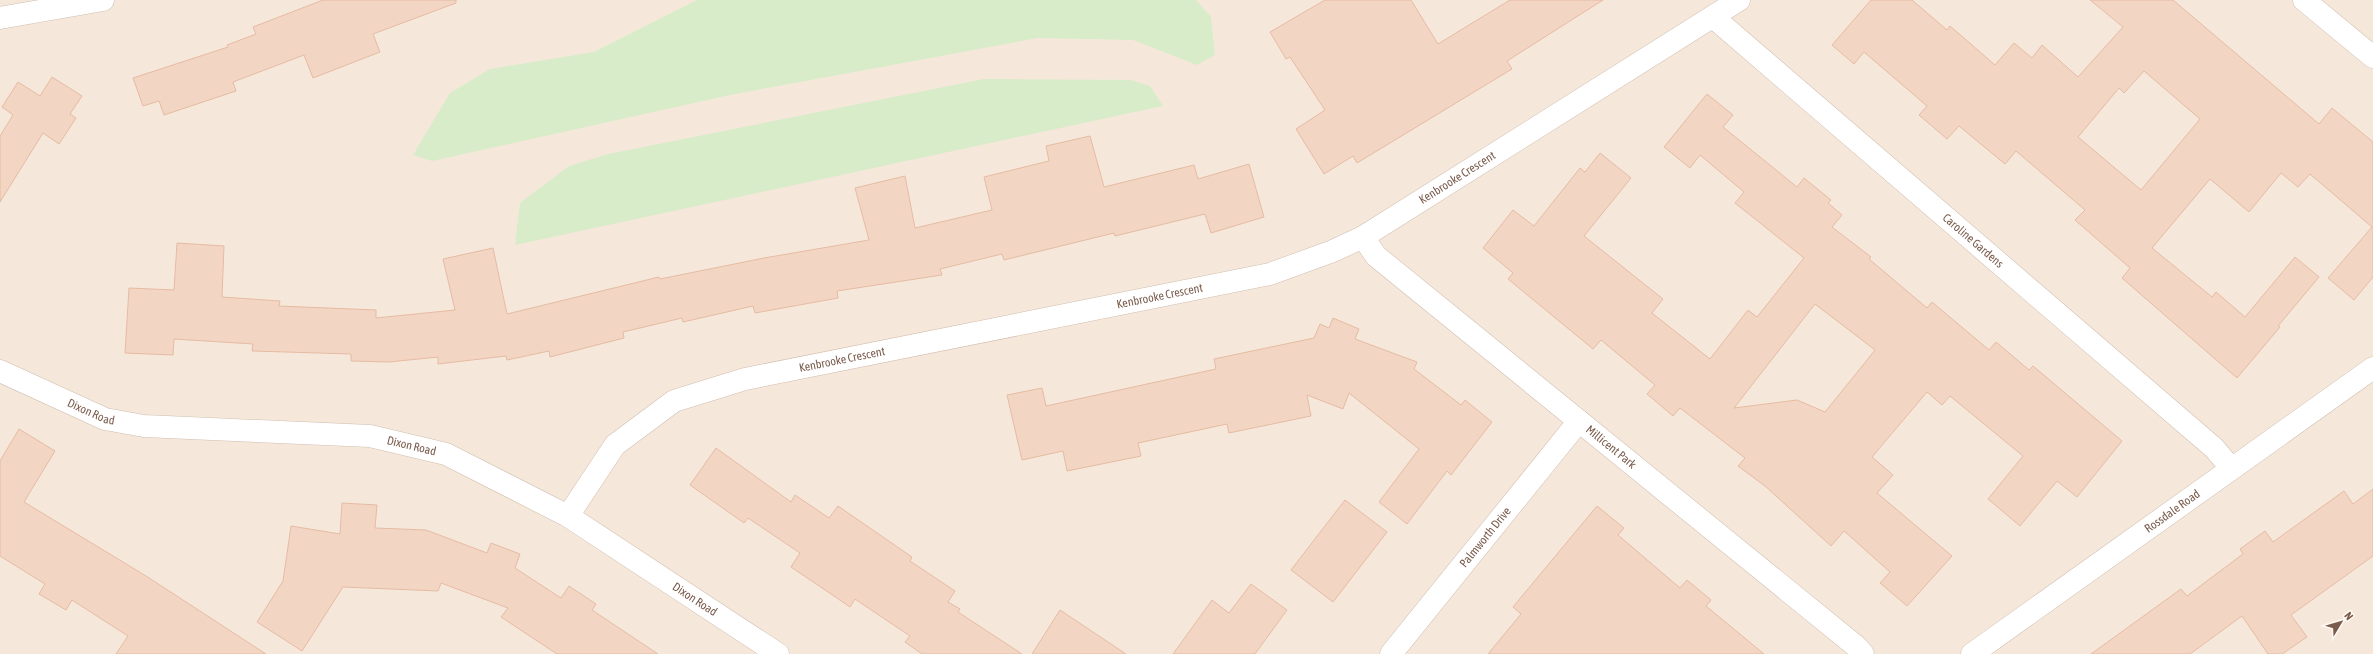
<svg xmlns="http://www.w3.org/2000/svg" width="2373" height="654" font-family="'Asap Condensed',sans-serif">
<rect width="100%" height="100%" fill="#fdf6ec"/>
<rect fill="#f5e8da" x="0" y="0" width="2373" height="654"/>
<g fill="#d8ecc9">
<path d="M 697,0 L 1196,0 L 1211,17 L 1215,55 L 1197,65 L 1133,40 L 1038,38 L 730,95 L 432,161 L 413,155 L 450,93 L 490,69 L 594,52 Z"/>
<path d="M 984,79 L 1131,80 L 1150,86 L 1163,106 L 515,245 L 520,203 L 569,166 L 608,154 Z"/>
</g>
<g fill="#f3d5c3" stroke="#e6bba3" fill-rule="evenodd">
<path d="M 323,0 L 456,0 L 456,3 L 373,34 L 380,52 L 313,78 L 304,55 L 233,82 L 236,91 L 164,115 L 159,101 L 143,106 L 133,78 L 228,47 L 227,45 L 256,34 L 253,27 Z"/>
<path d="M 1325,0 L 1411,0 L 1438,44 L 1510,0 L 1603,0 L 1507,61 L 1512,69 L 1357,163 L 1353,156 L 1324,174 L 1296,129 L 1325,110 L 1290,57 L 1286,59 L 1270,32 Z"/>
<path d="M 1871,0 L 1912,0 L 1947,30 L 1950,26 L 1995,65 L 2014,43 L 2032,58 L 2042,45 L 2078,77 L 2123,27 L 2090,0 L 2173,0 L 2319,124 L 2332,108 L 2373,142 L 2373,277 L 2354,300 L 2328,278 L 2372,227 L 2310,174 L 2298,187 L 2281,173 L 2249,212 L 2210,179 L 2152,248 L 2212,297 L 2216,292 L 2245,317 L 2295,257 L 2319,277 L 2278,326 L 2280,327 L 2237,378 L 2122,278 L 2130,268 L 2075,220 L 2085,210 L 2016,151 L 2005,164 L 1959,126 L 1947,139 L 1919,115 L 1927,106 L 1864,52 L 1854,64 L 1832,45 ZM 2144,71 L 2200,119 L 2141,190 L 2078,137 L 2119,88 L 2124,93 Z"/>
<path d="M 52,77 L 82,96 L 70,114 L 76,118 L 59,144 L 43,133 L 0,202 L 0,136 L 13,115 L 2,107 L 18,82 L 40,96 Z"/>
<path d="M 1707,94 L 1733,115 L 1723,127 L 1797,187 L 1804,178 L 1831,200 L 1828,203 L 1842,215 L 1832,227 L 1871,257 L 1869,259 L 1927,308 L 1932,302 L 1989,350 L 1996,342 L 2029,370 L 2033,366 L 2122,441 L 2077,497 L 2057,481 L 2020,526 L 1988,499 L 2023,456 L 1950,396 L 1942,405 L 1927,392 L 1872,457 L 1893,475 L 1877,493 L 1952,556 L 1907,606 L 1880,583 L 1890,572 L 1844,531 L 1831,546 L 1765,486 L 1738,466 L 1745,458 L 1680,408 L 1673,416 L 1647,394 L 1655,385 L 1601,340 L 1593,349 L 1508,279 L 1513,273 L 1483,248 L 1513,210 L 1534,226 L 1580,168 L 1585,172 L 1600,153 L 1631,178 L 1584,236 L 1663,299 L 1652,313 L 1710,359 L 1748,310 L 1757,317 L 1804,258 L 1735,203 L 1744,192 L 1700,155 L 1690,168 L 1664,147 ZM 1815,304 L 1875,350 L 1863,365 L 1825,412 L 1797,400 L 1734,408 Z"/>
<path d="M 1090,136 L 1104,187 L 1194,165 L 1198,179 L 1249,164 L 1264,217 L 1211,233 L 1205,214 L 1115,236 L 1114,233 L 1004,260 L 1002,254 L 940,269 L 942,275 L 837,291 L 838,298 L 755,313 L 753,306 L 683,322 L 682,318 L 623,332 L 624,338 L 550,357 L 549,351 L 507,360 L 506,356 L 438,364 L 438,357 L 389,362 L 351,361 L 351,354 L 252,351 L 253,344 L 174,339 L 173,355 L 125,353 L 129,288 L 174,290 L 177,243 L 224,246 L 222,297 L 280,301 L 279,306 L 376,310 L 376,318 L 455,310 L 443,259 L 493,248 L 507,314 L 659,277 L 660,279 L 764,258 L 869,240 L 855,188 L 905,176 L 915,228 L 992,210 L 984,177 L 1049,161 L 1046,146 Z"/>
<path d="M 1333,318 L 1359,329 L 1355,339 L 1417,362 L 1414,369 L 1461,405 L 1465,400 L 1492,422 L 1451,475 L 1447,471 L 1407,524 L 1379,502 L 1419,449 L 1349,393 L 1343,409 L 1307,395 L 1311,416 L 1229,433 L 1227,424 L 1138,443 L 1141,456 L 1067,471 L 1063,451 L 1022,460 L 1007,395 L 1042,388 L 1046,406 L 1216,369 L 1214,359 L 1314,338 L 1320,324 L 1329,328 Z"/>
<path d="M 19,429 L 55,451 L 24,502 L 146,576 L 266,654 L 116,654 L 128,636 L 72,600 L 66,610 L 39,594 L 45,584 L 0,556 L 0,461 Z"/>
<path d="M 716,448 L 791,502 L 795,495 L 829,518 L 838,506 L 912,557 L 910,561 L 955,591 L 948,602 L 960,609 L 958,612 L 1022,654 L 922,654 L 905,642 L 910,636 L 855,599 L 850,607 L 834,596 L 791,567 L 800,553 L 748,518 L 744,523 L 690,485 Z"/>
<path d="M 2373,489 L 2373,556 L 2291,615 L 2307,637 L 2282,654 L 2268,654 L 2242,616 L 2190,654 L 2091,654 L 2181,589 L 2187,596 L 2243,554 L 2240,549 L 2265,531 L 2273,542 L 2344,491 L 2353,504 Z"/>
<path d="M 1345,500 L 1387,532 L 1333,602 L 1291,570 Z"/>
<path d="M 342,503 L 377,505 L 375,528 L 426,530 L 487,553 L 491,543 L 520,554 L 515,568 L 561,598 L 569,586 L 596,604 L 592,610 L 658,654 L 557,654 L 501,617 L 508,608 L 441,583 L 438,591 L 343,587 L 302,651 L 257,622 L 283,581 L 291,526 L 340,534 Z"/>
<path d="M 1597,506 L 1624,528 L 1618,535 L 1680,588 L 1687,580 L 1711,600 L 1706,606 L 1764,654 L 1488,654 L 1521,614 L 1513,607 Z"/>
<path d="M 1251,584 L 1287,610 L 1255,654 L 1173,654 L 1212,600 L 1229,613 Z"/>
<path d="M 1060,610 L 1126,654 L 1032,654 Z"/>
</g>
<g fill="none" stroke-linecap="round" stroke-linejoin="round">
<defs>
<g id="minor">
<path d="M 2304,0 L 2373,57"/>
<path id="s1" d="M 1713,17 L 2214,448 L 2231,468"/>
<path d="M 0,18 L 103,0"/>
<path id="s2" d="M 1363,237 L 1376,256 L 1857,647 L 1863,654"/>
<path id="s3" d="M 0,371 L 105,419 L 144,426 L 370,436 L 446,454 L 568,516 L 778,654"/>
<path id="s4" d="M 568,516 L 615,445 L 674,401 L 745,379 L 1270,274 L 1333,251 L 1363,237 L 1739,0"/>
<path id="s5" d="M 1391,654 L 1579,421"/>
<path id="s6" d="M 1972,654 L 2373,368"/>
</g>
</defs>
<use href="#minor" stroke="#d1beb0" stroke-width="23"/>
<use href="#minor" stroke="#fff" stroke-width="22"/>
</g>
<g text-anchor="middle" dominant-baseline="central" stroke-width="4" stroke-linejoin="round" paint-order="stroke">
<g font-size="12" fill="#7a5c4d" stroke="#fffaf3">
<text stroke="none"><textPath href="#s4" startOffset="980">Kenbrooke Crescent</textPath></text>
<text stroke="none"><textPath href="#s1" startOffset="343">Caroline Gardens</textPath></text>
<text stroke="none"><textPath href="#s4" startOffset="656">Kenbrooke Crescent</textPath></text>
<text stroke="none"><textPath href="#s4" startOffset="332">Kenbrooke Crescent</textPath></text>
<text stroke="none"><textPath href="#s3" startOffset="100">Dixon Road</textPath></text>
<text stroke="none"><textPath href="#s3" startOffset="424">Dixon Road</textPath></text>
<text stroke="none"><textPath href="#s2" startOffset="326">Millicent Park</textPath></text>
<text stroke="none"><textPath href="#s6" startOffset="246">Rossdale Road</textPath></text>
<text stroke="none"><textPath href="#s5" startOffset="150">Palmworth Drive</textPath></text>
<text stroke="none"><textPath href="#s3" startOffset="748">Dixon Road</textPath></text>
</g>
</g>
<g transform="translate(2341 622) rotate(52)" stroke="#fffaf3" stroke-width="3" paint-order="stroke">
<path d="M0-3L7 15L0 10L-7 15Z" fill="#7a5c4d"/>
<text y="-6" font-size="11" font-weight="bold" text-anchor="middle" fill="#7a5c4d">N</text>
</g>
</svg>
